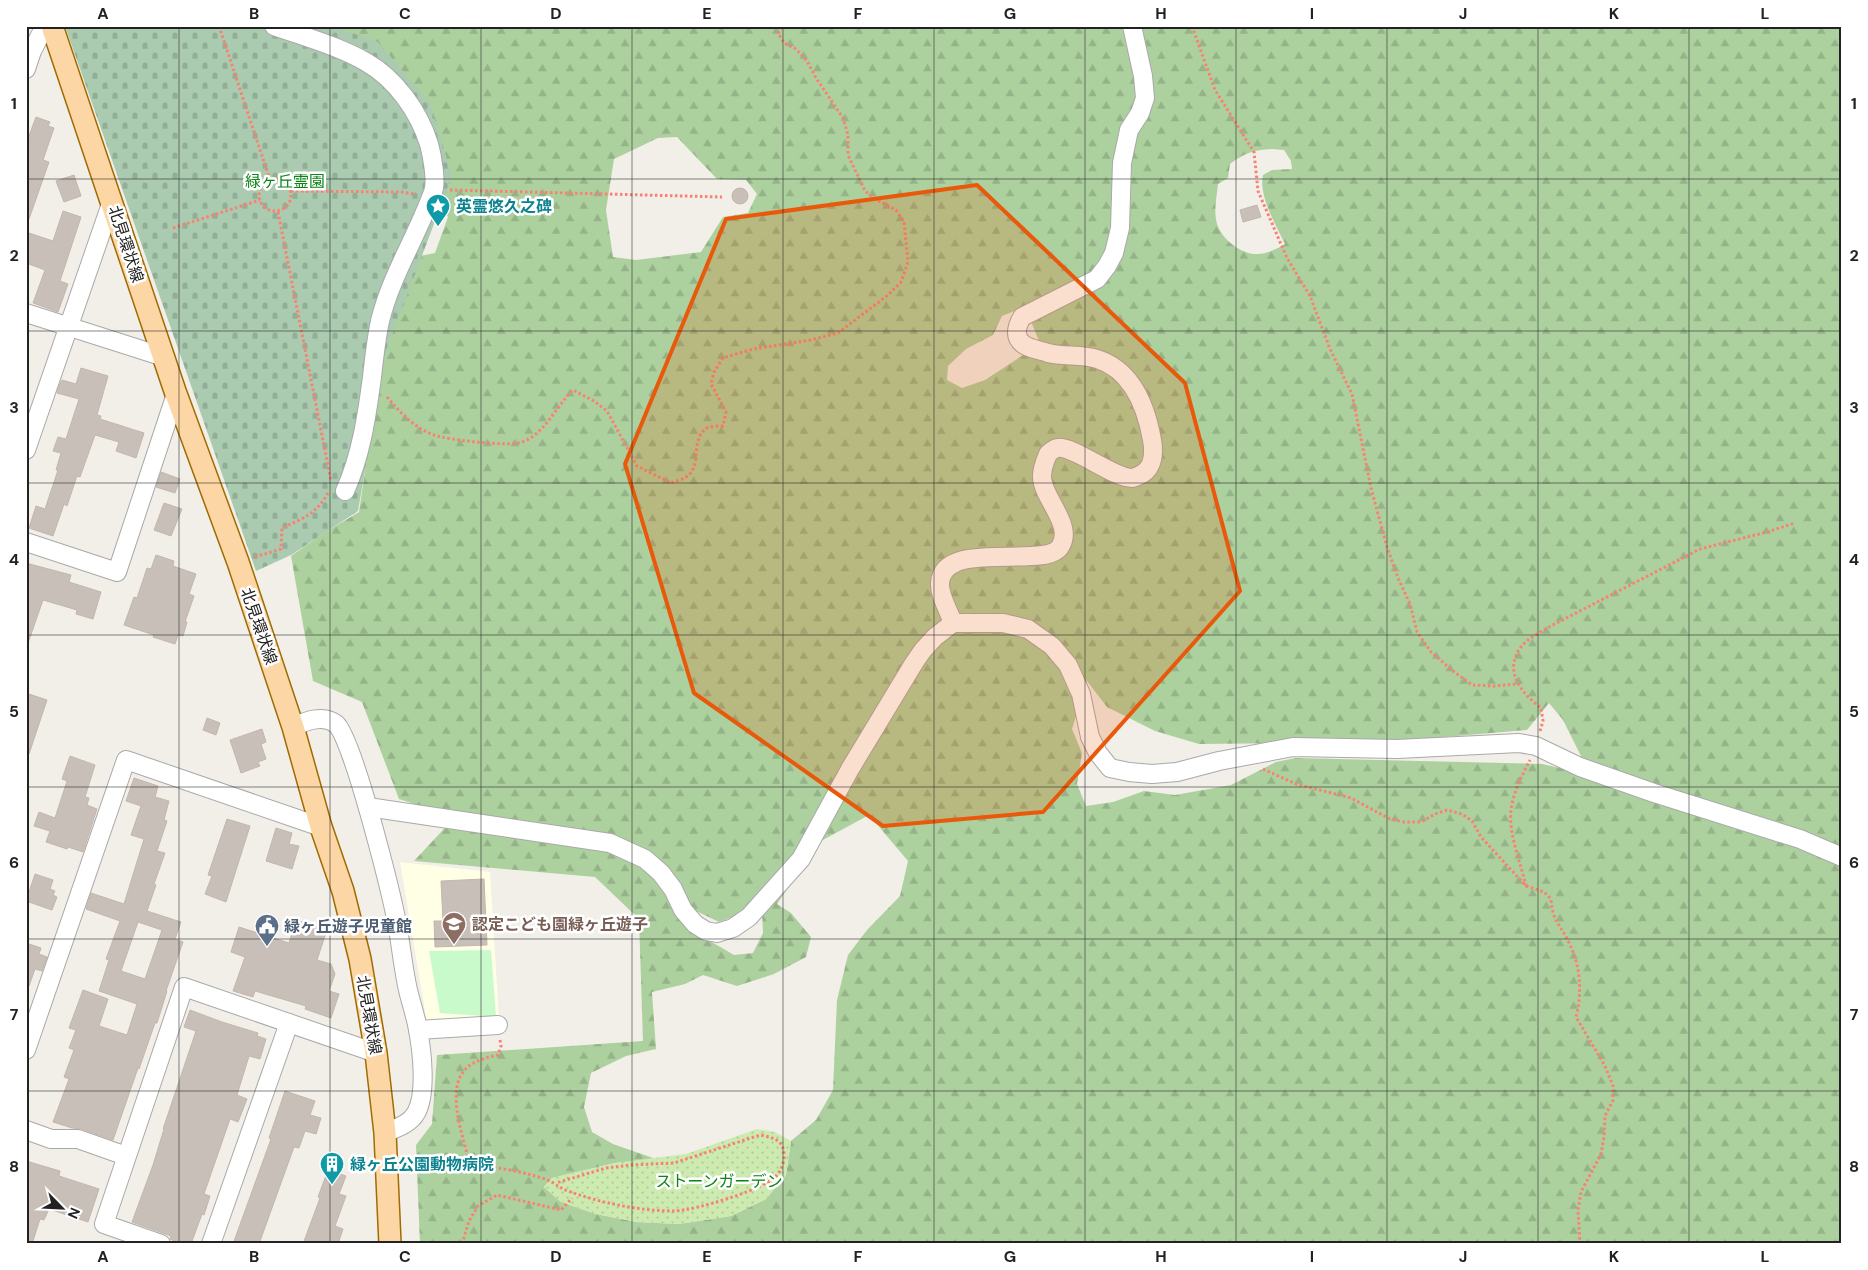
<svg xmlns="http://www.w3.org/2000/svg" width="1868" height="1270" font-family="'DM Sans','Noto Sans JP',sans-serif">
<defs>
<pattern id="forest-firs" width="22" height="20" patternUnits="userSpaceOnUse" patternTransform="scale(1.25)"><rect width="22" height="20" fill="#add19e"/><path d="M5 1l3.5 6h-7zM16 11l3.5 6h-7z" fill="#95b388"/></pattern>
<pattern id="cemetery-stones" width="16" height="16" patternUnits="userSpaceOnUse" patternTransform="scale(1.25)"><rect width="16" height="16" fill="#aacbaf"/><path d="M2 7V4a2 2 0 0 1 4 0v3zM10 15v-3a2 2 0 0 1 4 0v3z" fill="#92ae96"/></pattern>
<pattern id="garden-dots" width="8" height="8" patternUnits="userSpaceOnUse" patternTransform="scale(1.25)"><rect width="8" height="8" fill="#cdebb0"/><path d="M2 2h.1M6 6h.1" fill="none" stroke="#b0c997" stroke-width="1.8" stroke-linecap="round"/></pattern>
</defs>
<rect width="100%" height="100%" fill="#f2efe9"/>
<path fill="#ffffe5" d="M 400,862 L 490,872 L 499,1019 L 427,1023 Z"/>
<path fill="url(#forest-firs)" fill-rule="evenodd" d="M 318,26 L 1842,26 L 1842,1244 L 420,1244 L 416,1145 L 432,1124 L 437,1055 L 643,1041 L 639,919 L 595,877 L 414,861 L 455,817 L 399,799 L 362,702 L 313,681 L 291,556 L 324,533 L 359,512 L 382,355 L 420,256 L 435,253 L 448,217 ZM 677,137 L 717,179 L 746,180 L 757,194 L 748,213 L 723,217 L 701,252 L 636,260 L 613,257 L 606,210 L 614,159 L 658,138 ZM 1272,149 L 1284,150 L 1291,161 L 1292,169 L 1272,170 L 1263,175 C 1258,195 1276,225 1285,244 C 1277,249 1265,255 1255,254 C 1238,253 1218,236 1216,219 C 1214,208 1217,195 1218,184 L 1228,178 L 1230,164 C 1245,153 1253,150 1272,149 ZM 1019,309 L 1031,321 L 1040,344 L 985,380 L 962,388 L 947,380 L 948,366 L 966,349 L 993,335 L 1002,316 ZM 1087,681 L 1107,707 L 1155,731 L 1199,744 L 1387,742 L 1527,730 L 1549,703 L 1563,720 L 1581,756 L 1582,773 L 1542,764 L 1295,758 L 1276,762 L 1231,785 L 1175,795 L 1144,791 L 1113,802 L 1086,806 L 1077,784 L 1082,753 L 1072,729 ZM 869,815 L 908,861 L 900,896 L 867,930 L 848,955 L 837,1000 L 833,1090 L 816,1120 L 791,1141 L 786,1175 L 766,1199 L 731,1216 L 679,1224 L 637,1222 L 596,1214 L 561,1202 L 544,1187 L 552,1178 L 615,1163 L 656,1159 L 613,1144 L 592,1132 L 584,1107 L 591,1073 L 626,1056 L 656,1049 L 652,992 L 685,984 L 703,975 L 737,986 L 774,974 L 806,957 L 811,937 L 791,913 L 777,904 L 790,885 L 797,854 ZM 679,886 L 694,910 L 719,922 L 744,913 L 762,913 L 763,933 L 753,953 L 734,955 L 698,934 Z"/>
<path fill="url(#cemetery-stones)" d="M 65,26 L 332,26 L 378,42 L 430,103 L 452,176 L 385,354 L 358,511 L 291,555 L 256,571 Z"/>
<path fill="#c8facc" d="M 491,950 L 496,1017 L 440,1013 L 429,951 Z"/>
<path fill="url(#garden-dots)" d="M 757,1129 L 775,1132 L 791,1141 L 786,1175 L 766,1199 L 731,1216 L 679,1224 L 637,1222 L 596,1214 L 561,1202 L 544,1187 L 552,1178 L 615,1163 L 686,1154 Z"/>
<g fill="#c7bfb8" stroke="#c4b6ab" fill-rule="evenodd">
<path d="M 36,117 L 50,122 L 48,126 L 54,128 L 43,160 L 49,162 L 29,219 L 26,219 L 26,144 Z"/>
<path d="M 74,175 L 81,196 L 64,202 L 56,181 Z"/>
<circle cx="740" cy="196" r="8"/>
<path d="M 1257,205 L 1261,217 L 1243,222 L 1240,210 Z"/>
<path d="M 63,211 L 81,217 L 60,281 L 68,284 L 58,312 L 33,303 L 45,270 L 26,263 L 26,232 L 53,241 Z"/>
<path d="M 81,368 L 108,376 L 97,415 L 101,416 L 100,419 L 144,433 L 136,458 L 116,451 L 119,442 L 95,435 L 80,477 L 77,476 L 67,506 L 64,504 L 53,536 L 29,528 L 36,506 L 45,509 L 58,470 L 56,470 L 61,453 L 53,451 L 58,437 L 66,439 L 79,399 L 57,393 L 59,386 L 62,380 L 76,384 Z"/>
<path d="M 161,472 L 180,479 L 175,493 L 156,487 Z"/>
<path d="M 164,503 L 182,509 L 171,536 L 154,530 Z"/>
<path d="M 156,555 L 174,561 L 173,566 L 196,574 L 189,594 L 194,596 L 185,622 L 187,622 L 183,636 L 178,635 L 175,644 L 153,637 L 154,635 L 124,625 L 134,597 L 137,598 L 147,568 L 151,569 Z"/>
<path d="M 26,563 L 71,575 L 69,582 L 101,592 L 93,619 L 76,614 L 77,610 L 43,600 L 28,643 L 26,642 Z"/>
<path d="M 26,693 L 47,700 L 29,754 L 26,754 Z"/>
<path d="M 207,718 L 220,723 L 216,735 L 203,730 Z"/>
<path d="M 262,729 L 266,742 L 261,744 L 266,759 L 258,762 L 260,766 L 241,773 L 230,740 Z"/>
<path d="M 70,756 L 95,765 L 85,797 L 89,798 L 87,805 L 97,809 L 83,852 L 68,847 L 67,849 L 46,842 L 50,831 L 34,826 L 39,812 L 55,818 L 67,781 L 62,779 Z"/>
<path d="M 134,778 L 158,786 L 155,797 L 169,801 L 164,820 L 167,821 L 157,851 L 165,853 L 154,884 L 156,885 L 147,911 L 181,922 L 175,939 L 183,942 L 166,991 L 167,991 L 157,1023 L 155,1023 L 139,1069 L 138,1068 L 113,1140 L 82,1129 L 72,1128 L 53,1122 L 69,1079 L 64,1077 L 74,1050 L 69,1048 L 76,1030 L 69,1028 L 83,990 L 108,999 L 99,1026 L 127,1035 L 137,1004 L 99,991 L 109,960 L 106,959 L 120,921 L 86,909 L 91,893 L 124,904 L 144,839 L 131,835 L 141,806 L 126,801 ZM 138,922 L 162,930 L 145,979 L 121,971 Z"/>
<path d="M 227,819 L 250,826 L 226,902 L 205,894 L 212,876 L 208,875 Z"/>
<path d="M 276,828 L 292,833 L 289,844 L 299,846 L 292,869 L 266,861 Z"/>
<path d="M 35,874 L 53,880 L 50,889 L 55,891 L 53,895 L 57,897 L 52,910 L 26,901 Z"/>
<path d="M 484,879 L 487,945 L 435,947 L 434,921 L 443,921 L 441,881 Z"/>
<path d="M 296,920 L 327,930 L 317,960 L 331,964 L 335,974 L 329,991 L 339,994 L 331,1018 L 305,1009 L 306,1006 L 255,991 L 253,997 L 233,991 L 245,957 L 231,952 L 239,927 L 289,943 Z"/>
<path d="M 26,943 L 41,948 L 39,954 L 47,957 L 42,971 L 35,969 L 29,986 L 26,986 Z"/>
<path d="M 190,1010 L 222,1022 L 258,1033 L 257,1036 L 266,1039 L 260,1059 L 249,1056 L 237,1095 L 247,1099 L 238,1122 L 230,1119 L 204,1194 L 210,1196 L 204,1215 L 202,1214 L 191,1244 L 182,1244 L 170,1239 L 171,1236 L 132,1222 L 153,1165 L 164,1129 L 163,1129 L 196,1031 L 184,1027 Z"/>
<path d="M 285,1091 L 315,1101 L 310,1115 L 321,1118 L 316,1134 L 305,1131 L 299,1148 L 294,1147 L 259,1244 L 233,1244 L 271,1139 L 269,1138 Z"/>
<path d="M 26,1161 L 60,1171 L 59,1176 L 99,1189 L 88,1222 L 49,1209 L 44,1220 L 40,1219 L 32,1244 L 26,1244 Z"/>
<path d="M 328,1170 L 346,1176 L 339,1194 L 346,1196 L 335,1226 L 343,1229 L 338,1244 L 303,1244 L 320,1198 L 318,1197 Z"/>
</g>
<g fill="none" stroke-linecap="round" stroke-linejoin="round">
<defs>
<g id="minor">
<path d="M 274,26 C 305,37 338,46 366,62 C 396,79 419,112 429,144 C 432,155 437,181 433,192 C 417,236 391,276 380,321 C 376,340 374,359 372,377 C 367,415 361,456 345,491"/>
<path d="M 26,69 L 32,51 L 45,26"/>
<path d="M 26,313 L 164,357"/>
<path d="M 26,450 L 112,201"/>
<path d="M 26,542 L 117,572 L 176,394"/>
<path d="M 953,623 C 949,611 939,595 940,583 C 943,538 1045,570 1060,547 C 1075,525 1041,497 1042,476 C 1042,469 1045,461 1048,454 C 1050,452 1054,449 1057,448 C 1073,445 1113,478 1132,478 C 1134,478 1140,475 1142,474 C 1154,467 1154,451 1152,440 C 1146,406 1132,370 1097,359 C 1082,354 1064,357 1048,353 C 1040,350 1029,349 1023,344 C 1013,336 1017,326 1022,317 L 1097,279 L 1107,266 L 1114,253 L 1120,228 L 1122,163 L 1129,130 L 1140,113 L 1145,98 L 1143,76 L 1132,26"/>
<path d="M 293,727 C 306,721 323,714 336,724 C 353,738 391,893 397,923 C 401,945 403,968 408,990 C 411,1003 416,1017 418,1030 C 422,1051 427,1094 416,1113 C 410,1124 396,1128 385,1133"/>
<path d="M 368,807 L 610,843 L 645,859 L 661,873 L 673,889 L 683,910 L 695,924 L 706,931 L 717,933 L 733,928 L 749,917 L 801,859 L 850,769 L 914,663 L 923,650 L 935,637 L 953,623 L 1003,623 L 1028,629 L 1052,646 L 1068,665 L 1081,694 L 1090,737 L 1098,753 L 1110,768 L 1129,772 L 1152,774 L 1177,772 L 1219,761 L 1293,747 L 1397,749 L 1519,743 L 1536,746 L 1580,767 L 1654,793 L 1800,839 L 1842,857"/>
<path d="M 418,1030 L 498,1025"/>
<path d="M 26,1050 L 126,760 L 321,827"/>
<path d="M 26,1130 L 51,1139 L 78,1139 L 126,1156"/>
<path d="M 161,1244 L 104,1224 L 184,987 L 376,1053"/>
<path d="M 211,1244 L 289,1023"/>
</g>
<path id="major" d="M 52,26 L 176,394 L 238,562 L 293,727 L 321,827 L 343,891 L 360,959 L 376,1053 L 385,1133 L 390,1244"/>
</defs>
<use href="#minor" stroke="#a9a9a9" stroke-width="20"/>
<use href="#major" stroke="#a06b00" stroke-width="24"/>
<g stroke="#fa8072" stroke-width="3" stroke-dasharray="2.5 2.5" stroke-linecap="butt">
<path d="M 219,26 L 270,180"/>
<path d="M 1192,26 L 1215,90 L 1254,152 L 1258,191 L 1287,258 L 1310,296 L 1330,349 L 1352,394 L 1371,488 L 1387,547 L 1398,578 L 1410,604 L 1417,632 L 1431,652 L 1453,671 L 1472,685 L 1495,686 L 1517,684"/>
<circle cx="275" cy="195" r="16"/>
<path d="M 450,190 L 722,197"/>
<path d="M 291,191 L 401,192 L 415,194"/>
<path d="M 278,212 L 331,481"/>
<path d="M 173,228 L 260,200"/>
<path d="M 387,397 C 400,412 414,428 434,435 C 448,440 509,447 522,442 C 545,434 556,406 573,390 L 594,401 L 607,411 L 637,466 L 671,483 C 675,481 682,480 686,477 C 703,467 689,440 707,428 C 711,426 718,426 723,426 L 726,412 L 711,384 L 714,372 L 723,358 L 753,349 L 811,340 L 838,333 L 888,295 L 901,282 L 908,262 L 904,222 L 896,210 L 877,200 L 865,191 L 848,155 L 848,135 L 843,118 L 816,78 L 807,61 L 796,49 L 784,43 L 778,33 L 783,26"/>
<path d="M 255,557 L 281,549 L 282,528 C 304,518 316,514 328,493"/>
<path d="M 1540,731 L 1543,721 L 1541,708 C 1524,695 1506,676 1517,653 C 1523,641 1537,634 1547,628 L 1700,549 L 1767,532 L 1795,523"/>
<path d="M 1263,769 L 1296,784 L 1351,798 L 1390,819 L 1404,822 L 1421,822 L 1435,814 L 1447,810 L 1462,814 L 1472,821 L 1481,837 L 1526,886 L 1544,892 L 1551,899 C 1552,922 1562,926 1570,945 C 1581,968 1582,993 1576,1017 L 1605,1066 L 1613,1086 L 1613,1100 L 1605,1116 L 1604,1137 L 1601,1154 L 1581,1192 L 1578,1211 L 1580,1244"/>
<path d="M 1526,886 C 1521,864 1508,832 1511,810 C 1513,793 1522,775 1530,760"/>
<path d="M 500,1040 L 501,1046 L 498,1055 C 489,1057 480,1059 472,1064 C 441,1082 464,1138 470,1165 C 496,1167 521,1171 545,1179 C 554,1182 559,1188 568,1191 C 601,1203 639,1211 675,1211 C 695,1210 760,1191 775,1177 C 781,1172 785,1161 784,1153 C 783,1140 772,1137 760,1135 L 674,1163 L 631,1165 L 606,1168 L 556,1183"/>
<path d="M 431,1157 L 450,1165 L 470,1165"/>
<path d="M 462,1244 L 469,1221 L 478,1206 L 497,1195 L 561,1210 L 572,1198"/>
</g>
<use href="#minor" stroke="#fff" stroke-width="18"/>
<use href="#major" stroke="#fcd6a4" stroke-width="21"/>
</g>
<path fill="#e8590c" fill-opacity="0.2" stroke="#e8590c" stroke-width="4" stroke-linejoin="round" d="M 977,185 L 1185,383 L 1240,591 L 1043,812 L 883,826 L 694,693 L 625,464 L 726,219 Z"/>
<path fill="none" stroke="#222" stroke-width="1" stroke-opacity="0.55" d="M 179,26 L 179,1244M 330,26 L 330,1244M 481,26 L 481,1244M 632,26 L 632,1244M 783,26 L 783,1244M 934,26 L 934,1244M 1085,26 L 1085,1244M 1236,26 L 1236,1244M 1387,26 L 1387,1244M 1538,26 L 1538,1244M 1689,26 L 1689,1244M 26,179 L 1842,179M 26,331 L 1842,331M 26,483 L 1842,483M 26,635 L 1842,635M 26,787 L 1842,787M 26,939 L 1842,939M 26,1091 L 1842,1091"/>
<defs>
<symbol id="sight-pin" viewBox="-11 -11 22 30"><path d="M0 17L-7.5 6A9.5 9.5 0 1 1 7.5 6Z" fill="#0f9aa8" stroke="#fff"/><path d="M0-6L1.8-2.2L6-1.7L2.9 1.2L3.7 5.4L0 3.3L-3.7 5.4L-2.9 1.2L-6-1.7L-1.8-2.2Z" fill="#fff"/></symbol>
<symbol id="school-pin" viewBox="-11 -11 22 30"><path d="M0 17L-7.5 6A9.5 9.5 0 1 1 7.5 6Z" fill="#8d6e63" stroke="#fff"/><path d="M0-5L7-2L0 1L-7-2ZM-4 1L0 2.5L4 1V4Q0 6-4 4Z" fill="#fff"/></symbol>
<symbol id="civic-pin" viewBox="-11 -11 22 30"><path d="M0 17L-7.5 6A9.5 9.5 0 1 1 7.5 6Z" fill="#5c6f8a" stroke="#fff"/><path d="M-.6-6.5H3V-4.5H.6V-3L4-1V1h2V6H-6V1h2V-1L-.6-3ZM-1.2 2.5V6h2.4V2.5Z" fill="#fff"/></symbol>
<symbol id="building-pin" viewBox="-11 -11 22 30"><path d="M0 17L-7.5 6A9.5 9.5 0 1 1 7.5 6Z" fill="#0f9aa8" stroke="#fff"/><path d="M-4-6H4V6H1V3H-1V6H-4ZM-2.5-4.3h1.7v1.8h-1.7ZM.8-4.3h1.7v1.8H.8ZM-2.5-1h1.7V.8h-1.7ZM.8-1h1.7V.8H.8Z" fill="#fff"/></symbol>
</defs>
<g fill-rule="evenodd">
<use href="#sight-pin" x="424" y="192" width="28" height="38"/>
<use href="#school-pin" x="440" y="910" width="28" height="38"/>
<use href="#civic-pin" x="253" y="912" width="28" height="38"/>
<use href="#building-pin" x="318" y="1150" width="28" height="38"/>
</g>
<g text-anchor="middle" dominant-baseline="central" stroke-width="5" stroke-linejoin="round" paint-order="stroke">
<g font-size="16" fill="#0c8416" stroke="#fff">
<text x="285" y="181">緑ヶ丘霊園</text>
<text x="719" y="1181">ストーンガーデン</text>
</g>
<g font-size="16" font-weight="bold" fill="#0d838f" stroke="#fff" text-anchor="start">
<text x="456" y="206">英霊悠久之碑</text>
<text x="350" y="1164">緑ヶ丘公園動物病院</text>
</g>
<g font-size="16" fill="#222" stroke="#fff">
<text transform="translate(126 244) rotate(72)">北見環状線</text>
<text transform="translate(259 626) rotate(71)">北見環状線</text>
<text transform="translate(369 1015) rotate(80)">北見環状線</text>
</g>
<g font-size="16" font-weight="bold" fill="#785e54" stroke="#fff" text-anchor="start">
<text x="472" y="924">認定こども園緑ヶ丘遊子</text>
</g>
<g font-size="16" font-weight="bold" fill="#4e5e75" stroke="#fff" text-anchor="start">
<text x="284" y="926">緑ヶ丘遊子児童館</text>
</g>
</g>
<rect width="1868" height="1270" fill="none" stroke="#ffffff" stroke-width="55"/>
<g transform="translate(62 1208) rotate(114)" stroke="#ffffff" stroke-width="4" paint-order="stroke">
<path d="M0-4L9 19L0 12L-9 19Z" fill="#222222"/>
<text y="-8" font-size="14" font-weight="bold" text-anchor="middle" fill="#222222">N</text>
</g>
<rect x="28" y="28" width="1812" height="1214" fill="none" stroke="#222" stroke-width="2"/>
<g font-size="16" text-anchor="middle" font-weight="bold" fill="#222">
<text x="103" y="19">A</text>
<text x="254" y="19">B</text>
<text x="405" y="19">C</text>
<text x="556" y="19">D</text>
<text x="707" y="19">E</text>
<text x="858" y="19">F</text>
<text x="1010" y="19">G</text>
<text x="1161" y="19">H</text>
<text x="1312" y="19">I</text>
<text x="1463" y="19">J</text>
<text x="1614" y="19">K</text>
<text x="1765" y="19">L</text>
<text x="14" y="109">1</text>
<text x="1854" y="109">1</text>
<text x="14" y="261">2</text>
<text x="1854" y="261">2</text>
<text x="14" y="413">3</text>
<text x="1854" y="413">3</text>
<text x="14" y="565">4</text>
<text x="1854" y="565">4</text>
<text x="14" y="717">5</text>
<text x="1854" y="717">5</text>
<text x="14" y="868">6</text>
<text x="1854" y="868">6</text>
<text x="14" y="1020">7</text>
<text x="1854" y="1020">7</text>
<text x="14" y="1172">8</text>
<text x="1854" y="1172">8</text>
<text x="103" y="1262">A</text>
<text x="254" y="1262">B</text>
<text x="405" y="1262">C</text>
<text x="556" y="1262">D</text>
<text x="707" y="1262">E</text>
<text x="858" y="1262">F</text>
<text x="1010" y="1262">G</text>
<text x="1161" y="1262">H</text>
<text x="1312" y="1262">I</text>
<text x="1463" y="1262">J</text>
<text x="1614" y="1262">K</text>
<text x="1765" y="1262">L</text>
</g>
</svg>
